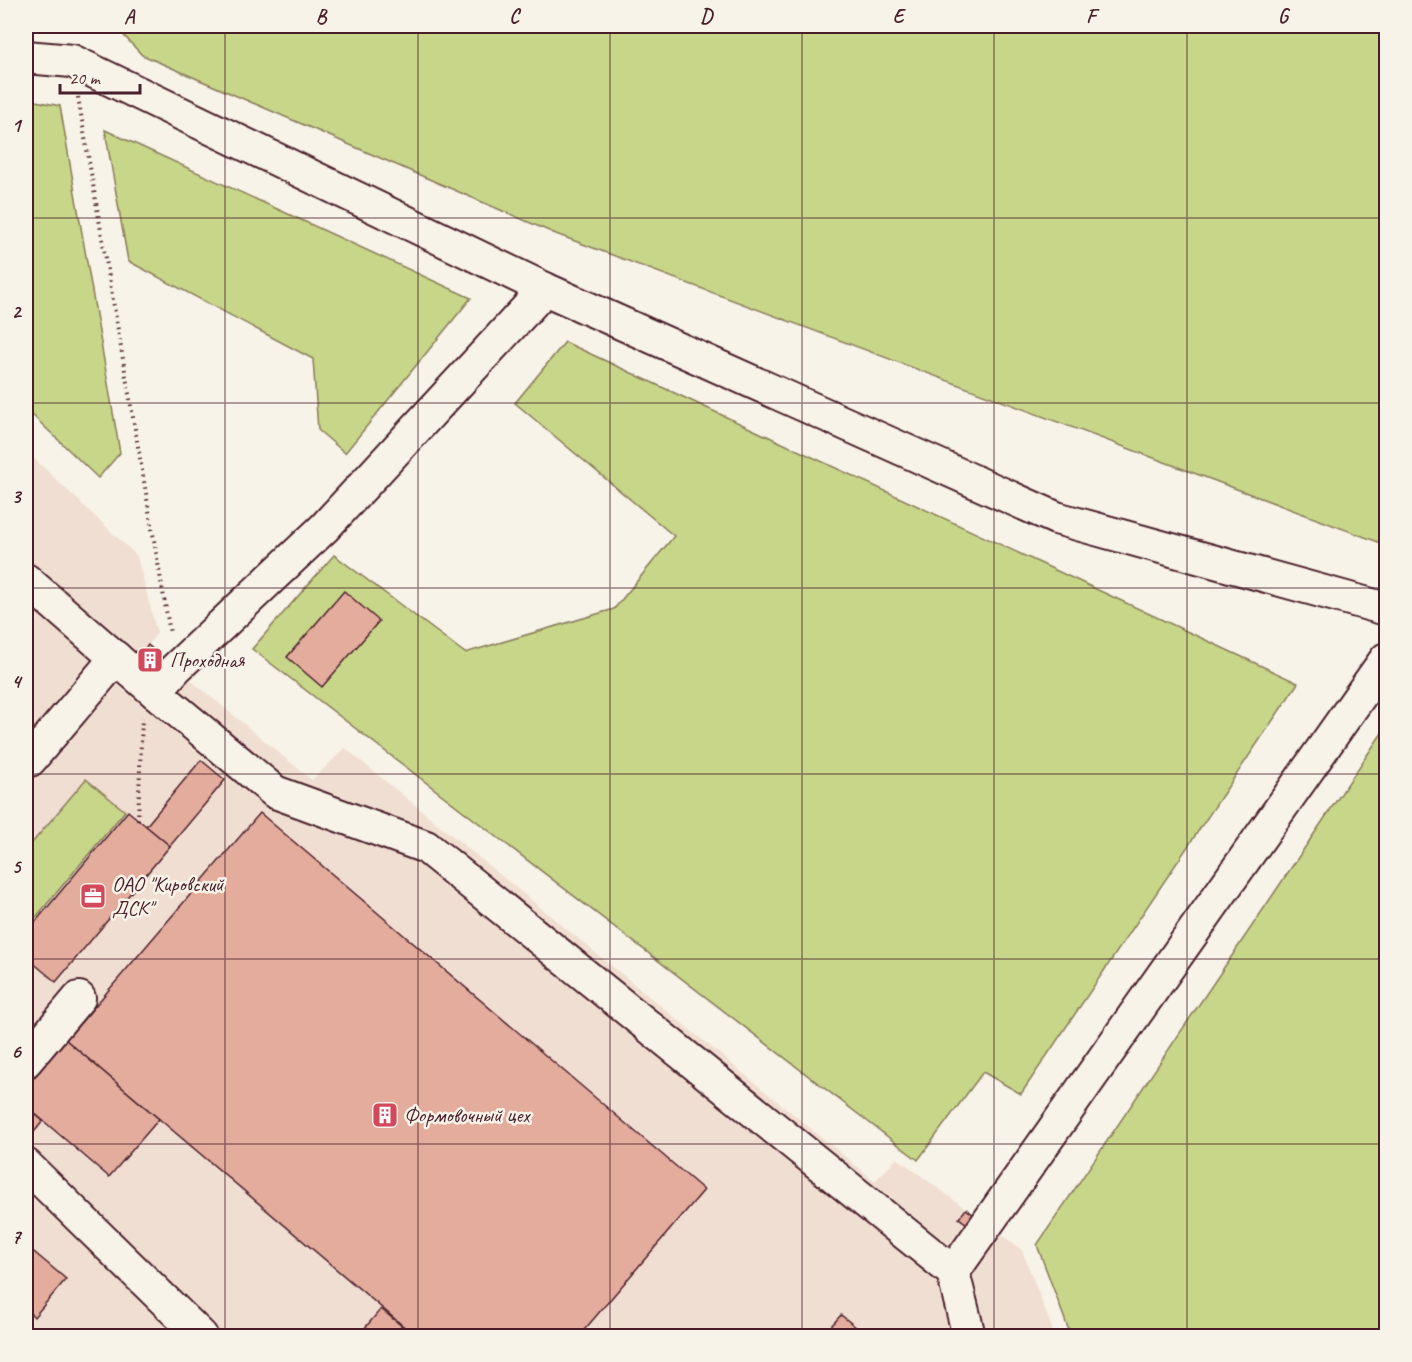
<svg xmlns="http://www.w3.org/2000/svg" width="1412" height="1362" font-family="Caveat,sans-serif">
<rect width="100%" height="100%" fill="#f7f3e8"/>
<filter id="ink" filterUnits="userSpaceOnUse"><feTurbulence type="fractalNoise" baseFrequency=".0167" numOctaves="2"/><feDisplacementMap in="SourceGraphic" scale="12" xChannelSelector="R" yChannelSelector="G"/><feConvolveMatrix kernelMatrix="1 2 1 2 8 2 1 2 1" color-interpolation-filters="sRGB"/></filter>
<g filter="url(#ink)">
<path fill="#f1ded2" d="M 26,451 L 137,556 L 157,633 L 148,645 L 312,780 L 345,748 L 875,1181 L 897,1158 L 1022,1250 L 1055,1336 L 26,1336 Z"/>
<g fill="#c8d689" stroke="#897a5a" stroke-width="1.5">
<path d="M 115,26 L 1386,26 L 1386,545 L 556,234 L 142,55 Z"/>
<path d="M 26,99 L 60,106 L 120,453 L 98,478 L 26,409 Z"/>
<path d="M 105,130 L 471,298 L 345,453 L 318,430 L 313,359 L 128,261 Z"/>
<path d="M 565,342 L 1298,683 L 1021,1094 L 983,1072 L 918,1160 L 252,649 L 334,555 L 465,653 L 614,609 L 674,536 L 515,403 Z"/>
<path d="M 1386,727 L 1386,1336 L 1071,1336 L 1037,1245 Z"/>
<path d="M 86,779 L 125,811 L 26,929 L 26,850 Z"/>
</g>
<g fill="#e4ac9d" stroke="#4a1f2b" stroke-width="1.5">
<path d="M 344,591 L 379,621 L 322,687 L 287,657 Z"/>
<path d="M 148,645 L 165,660 L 153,675 L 135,660 Z"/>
<path d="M 201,760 L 225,780 L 170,846 L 146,826 Z"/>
<path d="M 128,811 L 170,846 L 56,982 L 26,957 L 26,933 Z"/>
<path d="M 260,813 L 704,1190 L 579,1336 L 415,1336 L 66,1040 Z"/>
<path d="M 66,1040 L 159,1119 L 109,1177 L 26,1106 L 26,1087 Z"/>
<path d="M 31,1111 L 43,1121 L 26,1142 L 26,1117 Z"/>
<path d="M 966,1209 L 978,1218 L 971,1227 L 959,1218 Z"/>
<path d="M 28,1247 L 66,1279 L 34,1317 L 26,1309 L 26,1251 Z"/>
<path d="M 381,1309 L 414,1336 L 358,1336 Z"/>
<path d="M 841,1315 L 867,1336 L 822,1336 Z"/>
</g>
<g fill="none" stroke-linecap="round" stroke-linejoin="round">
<defs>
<g id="minor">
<path d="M 26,57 L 72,61 L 545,289 L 1056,518 L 1386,609"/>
<path d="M 26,580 L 155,692 L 275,792 L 426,847 L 953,1272 L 969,1336"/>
<path d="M 155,692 L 176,668 L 324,528 L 545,289"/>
<path d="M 30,760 L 116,658"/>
<path d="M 26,1061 L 79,998"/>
<path d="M 26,1165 L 201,1336"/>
<path d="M 953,1272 L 1386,659"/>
</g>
</defs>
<use href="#minor" stroke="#4a1f2b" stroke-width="36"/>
<g stroke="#4a1f2b" stroke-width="4" stroke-dasharray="1.5 4.5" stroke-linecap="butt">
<path d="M 78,97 L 170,633"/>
<path d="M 138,820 L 142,718"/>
</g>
<use href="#minor" stroke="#f7f3e8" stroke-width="32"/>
</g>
</g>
<path fill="none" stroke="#4a1f2b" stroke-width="1.5" stroke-opacity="0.55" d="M 225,26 L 225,1336M 418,26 L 418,1336M 610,26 L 610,1336M 802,26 L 802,1336M 994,26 L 994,1336M 1187,26 L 1187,1336M 26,218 L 1386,218M 26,403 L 1386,403M 26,588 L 1386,588M 26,774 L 1386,774M 26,959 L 1386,959M 26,1144 L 1386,1144"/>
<defs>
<symbol id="building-square" viewBox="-11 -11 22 22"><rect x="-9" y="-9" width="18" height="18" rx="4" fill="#d1495b" stroke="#f7f3e8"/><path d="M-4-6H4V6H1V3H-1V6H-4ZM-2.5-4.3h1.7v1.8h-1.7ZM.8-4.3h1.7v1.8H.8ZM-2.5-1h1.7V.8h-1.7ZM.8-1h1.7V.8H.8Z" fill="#fff"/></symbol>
<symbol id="office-square" viewBox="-11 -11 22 22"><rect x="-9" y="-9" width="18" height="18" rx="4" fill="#d1495b" stroke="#f7f3e8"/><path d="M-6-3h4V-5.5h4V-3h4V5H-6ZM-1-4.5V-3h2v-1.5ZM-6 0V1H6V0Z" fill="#fff"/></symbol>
</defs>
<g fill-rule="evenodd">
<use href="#building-square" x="135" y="645" width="30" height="30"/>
<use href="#office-square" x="78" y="881" width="30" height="30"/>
<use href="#building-square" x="370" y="1100" width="30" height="30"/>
</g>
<g text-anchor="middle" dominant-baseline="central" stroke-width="5" stroke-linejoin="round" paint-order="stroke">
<g font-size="21" fill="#4a1f2b" stroke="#f7f3e8" text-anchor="start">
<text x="170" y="660">Проходная</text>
<text x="112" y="884">ОАО "Кировский<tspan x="112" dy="24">ДСК"</tspan></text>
<text x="404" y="1115">Формовочный цех</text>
</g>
</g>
<rect width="1412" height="1362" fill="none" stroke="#f7f3e8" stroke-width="66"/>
<path d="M60 84v9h80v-9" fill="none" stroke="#4a1f2b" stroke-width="3"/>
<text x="69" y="84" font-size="18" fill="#4a1f2b" stroke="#f7f3e8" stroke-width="4.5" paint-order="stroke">20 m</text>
<rect x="33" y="33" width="1346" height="1296" fill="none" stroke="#4a1f2b" stroke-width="2"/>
<g font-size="20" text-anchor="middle" font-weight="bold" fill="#4a1f2b">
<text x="129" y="23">A</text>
<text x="321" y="23">B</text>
<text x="514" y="23">C</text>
<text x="706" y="23">D</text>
<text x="898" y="23">E</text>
<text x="1091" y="23">F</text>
<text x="1283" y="23">G</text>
<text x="16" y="132">1</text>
<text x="16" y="318">2</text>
<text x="16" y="503">3</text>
<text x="16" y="688">4</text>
<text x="16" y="873">5</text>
<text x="16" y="1058">6</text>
<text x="16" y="1243">7</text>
</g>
</svg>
